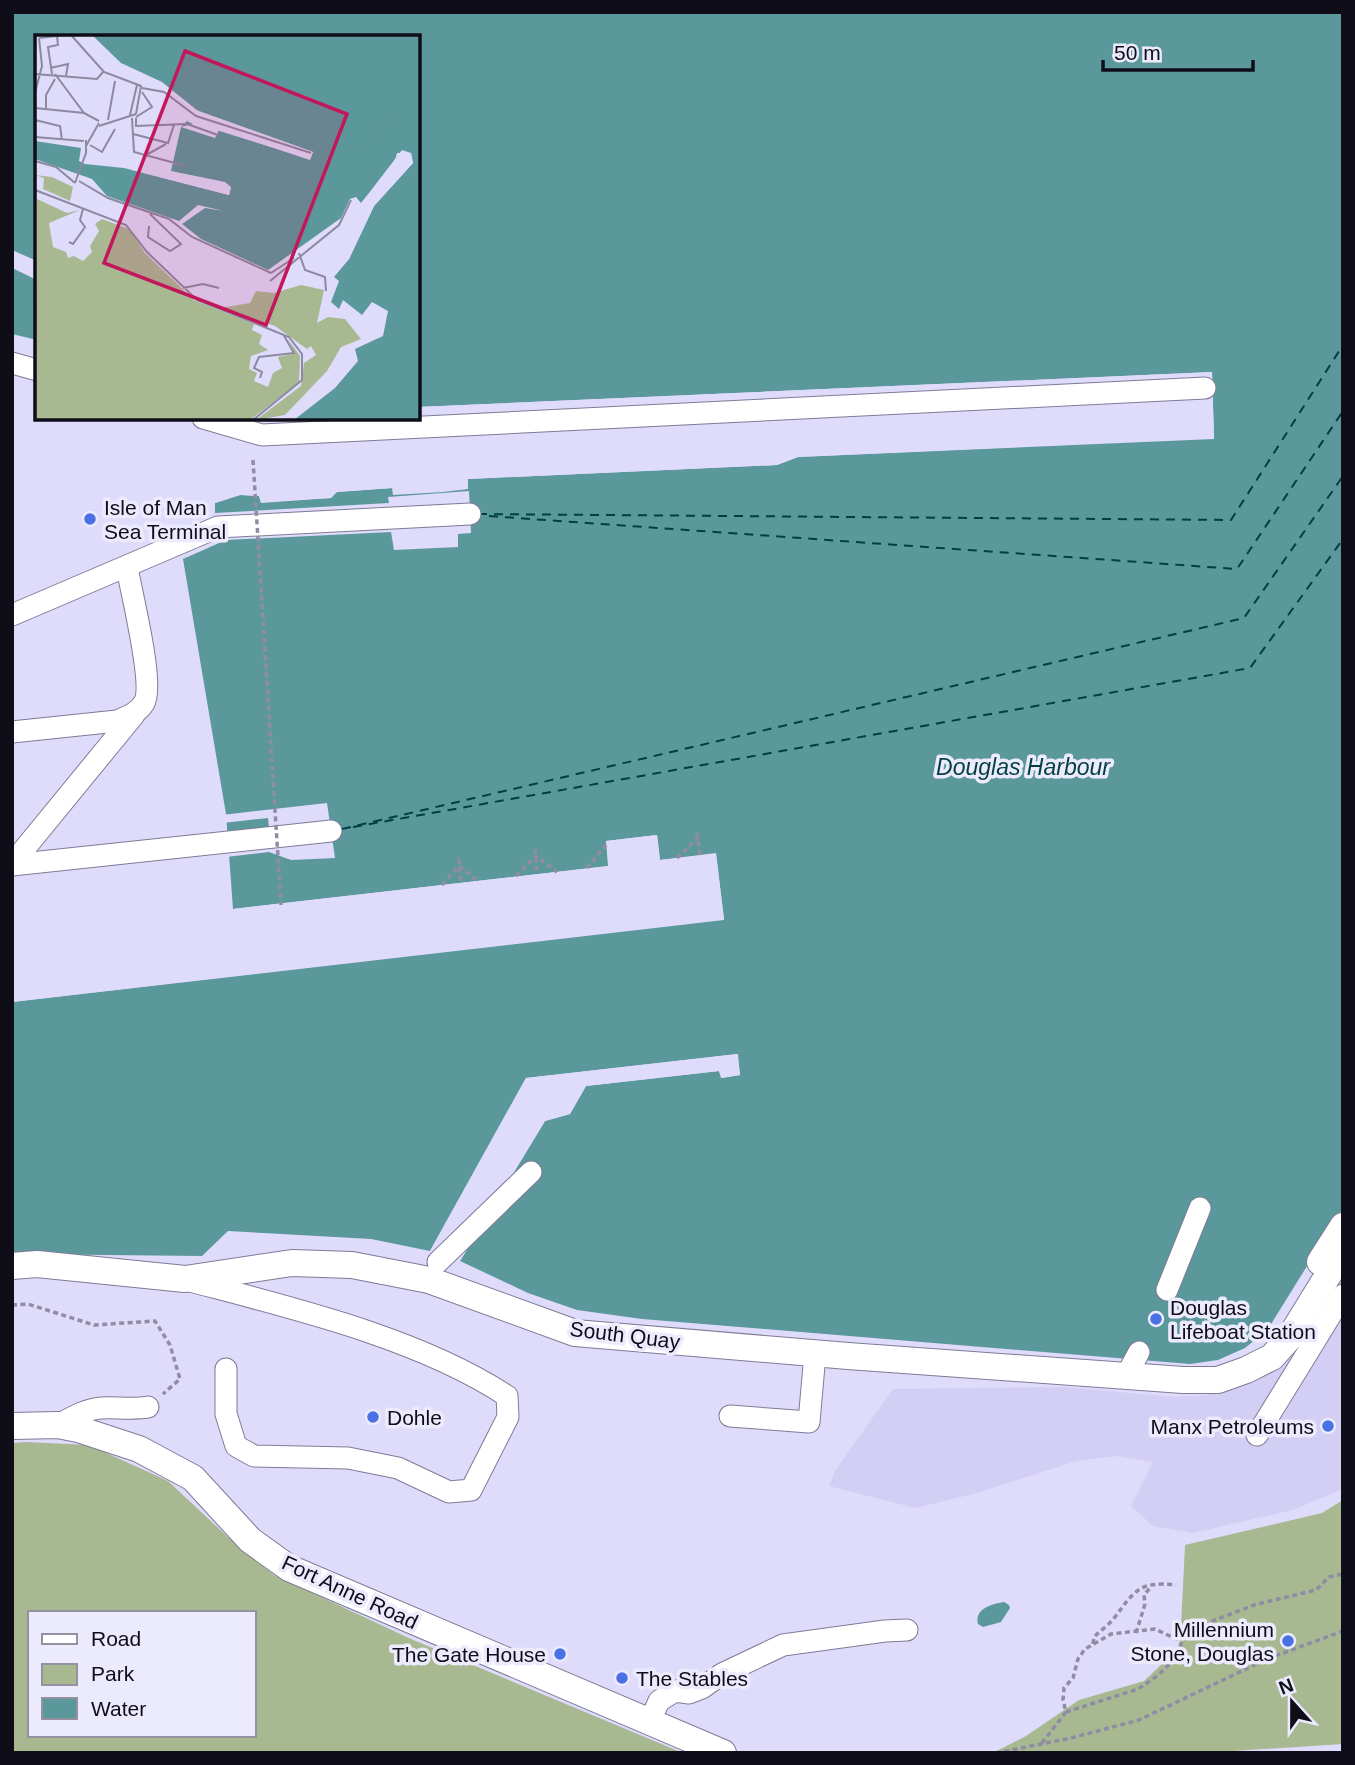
<svg xmlns="http://www.w3.org/2000/svg" width="1355" height="1765" font-family="Arial,sans-serif">
<rect width="100%" height="100%" fill="#dfdbfb"/>
<path fill="#d3cef4" d="M 1343,1267 L 1343,1489 L 1293,1510 L 1192,1533 L 1153,1526 L 1131,1506 L 1153,1462 L 1116,1456 L 1076,1461 L 977,1493 L 915,1508 L 829,1486 L 835,1471 L 893,1389 L 1063,1387 L 1176,1397 L 1207,1395 L 1243,1385 Z"/>
<g fill="#a8b992" fill-rule="evenodd">
<path d="M 26,1442 L 89,1445 L 168,1481 L 230,1539 L 274,1575 L 411,1639 L 683,1753 L 12,1753 L 12,1443 ZM 30,1613 L 254,1613 L 254,1735 L 30,1735 Z"/>
<path d="M 1343,1500 L 1343,1744 L 1201,1753 L 993,1753 L 1026,1736 L 1079,1700 L 1144,1681 L 1180,1647 L 1185,1545 L 1322,1513 Z"/>
</g>
<g fill="#5b989c">
<path d="M 12,12 L 1343,12 L 1343,1208 L 1268,1329 L 1245,1348 L 1218,1360 L 1190,1364 L 642,1319 L 577,1310 L 528,1293 L 460,1261 L 545,1121 L 570,1114 L 586,1086 L 719,1071 L 722,1078 L 740,1075 L 737,1054 L 526,1078 L 430,1251 L 371,1239 L 228,1231 L 202,1256 L 12,1254 L 12,1002 L 724,919 L 716,854 L 660,860 L 657,835 L 606,841 L 609,866 L 233,909 L 226,814 L 183,559 L 215,513 L 215,503 L 240,495 L 259,496 L 261,502 L 331,498 L 336,492 L 393,488 L 393,494 L 467,489 L 467,479 L 777,465 L 798,457 L 1214,438 L 1212,372 L 418,407 L 418,37 L 37,37 L 37,340 L 12,334 Z"/>
<path d="M 1004,1602 L 1009,1605 L 1010,1608 L 1001,1622 L 983,1627 L 978,1624 C 974,1609 991,1604 1004,1602 Z"/>
</g>
<g fill="#dfdbfb">
<path d="M 12,250 L 37,261 L 37,280 L 12,268 Z"/>
<path d="M 1212,372 L 1214,439 L 798,457 L 777,465 L 468,479 L 468,489 L 443,492 L 393,495 L 392,488 L 337,492 L 331,498 L 261,503 L 259,496 L 240,495 L 215,503 L 216,499 L 240,492 L 260,493 L 263,499 L 329,495 L 336,488 L 392,484 L 396,486 L 396,491 L 443,488 L 464,486 L 464,478 L 467,475 L 776,462 L 798,453 L 1210,435 L 1209,376 L 426,411 L 418,411 L 418,407 Z"/>
<path d="M 469,491 L 471,533 L 458,534 L 458,547 L 394,550 L 391,532 L 226,540 L 183,559 L 215,513 L 389,503 L 388,497 Z"/>
<path d="M 327,803 L 335,858 L 291,860 L 269,852 L 226,857 L 224,834 L 269,828 L 268,818 L 223,823 L 222,815 Z"/>
<path d="M 657,835 L 660,860 L 716,853 L 724,920 L 12,1002 L 12,998 L 720,917 L 713,857 L 659,863 L 657,861 L 654,839 L 610,844 L 612,866 L 609,869 L 234,912 L 233,909 L 608,866 L 606,841 Z"/>
<path d="M 738,1054 L 740,1075 L 721,1078 L 719,1071 L 586,1086 L 570,1114 L 545,1121 L 460,1261 L 457,1260 L 543,1119 L 568,1111 L 584,1083 L 719,1068 L 724,1074 L 736,1072 L 735,1058 L 528,1082 L 433,1252 L 430,1251 L 526,1078 Z"/>
</g>
<g fill="none" stroke-linecap="round" stroke-linejoin="round">
<g stroke="#023f43" stroke-width="2" stroke-dasharray="9 7" stroke-linecap="butt">
<path d="M 478,514 L 1231,520 L 1343,345"/>
<path d="M 489,516 L 1237,569 L 1343,411"/>
<path d="M 353,827 L 1250,668 L 1343,539"/>
<path d="M 342,829 L 1244,618 L 1343,476"/>
</g>
<defs>
<g id="minor">
<path d="M 12,363 L 37,370"/>
<path d="M 203,418 L 262,435 L 1205,388"/>
<path d="M 12,615 L 218,527 L 470,514"/>
<path d="M 12,732 L 117,721 C 127,717 138,713 144,703 C 155,685 131,592 127,567"/>
<path d="M 12,864 L 134,715"/>
<path d="M 12,865 L 331,831"/>
<path d="M 438,1262 L 531,1172"/>
<path d="M 190,1281 C 292,1308 419,1338 507,1396 L 508,1417 L 471,1490 L 449,1492 L 398,1468 L 348,1458 L 254,1456 L 236,1446 L 226,1414 L 226,1369"/>
<path d="M 1167,1290 L 1200,1208"/>
<path d="M 1126,1376 L 1139,1352"/>
<path d="M 730,1416 L 809,1422 L 815,1354"/>
<path d="M 58,1425 C 71,1418 86,1409 101,1408 C 117,1407 132,1410 148,1407"/>
<path d="M 1257,1435 L 1343,1295"/>
<path d="M 649,1723 L 659,1701 L 675,1691 L 689,1693 L 702,1688 L 722,1674 L 783,1645 L 885,1631 L 907,1630"/>
</g>
<g id="major">
<path d="M 1320,1262 L 1343,1226"/>
<path d="M 12,1266 L 37,1264 L 185,1279 L 292,1263 L 352,1265 L 429,1280 L 575,1333 L 848,1356 L 1183,1380 L 1218,1380 L 1246,1370 L 1272,1357 L 1290,1337 L 1343,1251"/>
<path d="M 12,1426 L 58,1425 L 78,1429 L 139,1449 L 193,1478 L 250,1540 L 289,1568 L 723,1753"/>
</g>
</defs>
<use href="#minor" stroke="#7e7b97" stroke-width="23"/>
<use href="#major" stroke="#7e7b97" stroke-width="28"/>
<g stroke="#8f8ca3" stroke-width="3.5" stroke-dasharray="5 3.5" stroke-linecap="butt">
<path d="M 697,833 L 700,855"/>
<path d="M 535,849 L 537,874"/>
<path d="M 677,858 L 698,838"/>
<path d="M 459,859 L 461,883"/>
<path d="M 587,868 L 606,845"/>
<path d="M 516,876 L 536,856 L 557,872"/>
<path d="M 442,885 L 459,866 L 478,881"/>
<path d="M 12,1305 L 28,1304 L 94,1325 L 155,1321 L 170,1345 L 180,1379 L 163,1394"/>
<path d="M 1136,1633 L 1145,1604 L 1144,1595 L 1151,1587"/>
<path d="M 1093,1644 L 1094,1637 C 1101,1630 1109,1625 1115,1617 C 1135,1590 1140,1581 1176,1585"/>
<path d="M 1066,1712 L 1138,1689 C 1157,1677 1179,1661 1182,1639"/>
<path d="M 1042,1743 L 1066,1712 L 1063,1700 L 1064,1688 L 1073,1678 L 1078,1659 L 1085,1649 L 1111,1634 L 1155,1629 L 1176,1639 L 1182,1638 L 1202,1625 L 1254,1605 L 1316,1590 L 1329,1577 L 1343,1574"/>
<path d="M 996,1753 L 1071,1738 L 1139,1720 L 1267,1659 L 1343,1631"/>
</g>
<use href="#minor" stroke="#fff" stroke-width="21"/>
<use href="#major" stroke="#fff" stroke-width="26"/>
<path stroke="#8f8ca3" stroke-width="3.5" stroke-dasharray="5 3.5" stroke-linecap="butt" d="M 253,460 L 281,905"/>
</g>
<g fill="#4a70e3" stroke="#eceafd" stroke-width="2.5">
<circle cx="90" cy="519" r="7"/>
<circle cx="1156" cy="1319" r="7"/>
<circle cx="373" cy="1417" r="7"/>
<circle cx="1328" cy="1426" r="7"/>
<circle cx="1288" cy="1641" r="7"/>
<circle cx="560" cy="1654" r="7"/>
<circle cx="622" cy="1678" r="7"/>
</g>
<g text-anchor="middle" dominant-baseline="central" stroke-width="7" stroke-linejoin="round" paint-order="stroke">
<g font-size="21" fill="#0f0e18" stroke="#eceafd" text-anchor="start">
<text x="104" y="507">Isle of Man<tspan x="104" dy="24">Sea Terminal</tspan></text>
<text x="1170" y="1307">Douglas<tspan x="1170" dy="24">Lifeboat Station</tspan></text>
<text x="387" y="1417">Dohle</text>
<text x="1314" y="1426" text-anchor="end">Manx Petroleums</text>
<text x="1274" y="1629" text-anchor="end">Millennium<tspan x="1274" dy="24">Stone, Douglas</tspan></text>
<text x="546" y="1654" text-anchor="end">The Gate House</text>
<text x="636" y="1678">The Stables</text>
</g>
<g font-size="21" fill="#0f0e18" stroke="#eceafd">
<text transform="translate(625 1335) rotate(7)">South Quay</text>
<text transform="translate(350 1592) rotate(25)">Fort Anne Road</text>
</g>
<g font-size="23" font-style="italic" fill="#023f43" stroke="#eceafd">
<text x="1023" y="767">Douglas Harbour</text>
</g>
</g>
<g transform="translate(35 35)">
<rect width="385" height="385" fill="#dfdbfb"/>
<path d="M 0,140 L 17,142 L 38,152 L 35,166 L 8,154 L 9,143 ZM 2,164 L 32,178 L 45,175 L 14,188 L 18,212 L 31,217 L 33,223 L 39,221 L 48,226 L 57,217 L 55,211 L 64,196 L 60,189 L 67,184 L 94,194 L 110,218 L 159,265 L 219,289 L 217,295 L 227,300 L 224,309 L 233,315 L 216,321 L 214,334 L 222,338 L 219,346 L 233,352 L 238,338 L 247,333 L 243,322 L 260,318 L 253,304 L 265,321 L 264,347 L 215,385 L 0,385 ZM 266,250 L 289,255 L 282,288 L 293,282 L 310,284 L 326,304 L 306,312 L 292,336 L 250,380 L 221,385 L 266,351 L 269,328 L 281,320 L 276,311 L 272,314 L 240,291 L 185,273 L 215,268 L 221,256 L 239,258 Z" fill="#a8b992"/>
<path d="M 57,0 L 385,0 L 385,385 L 259,385 L 300,353 L 323,326 L 320,314 L 348,301 L 353,276 L 337,267 L 327,280 L 308,265 L 304,274 L 296,267 L 304,246 L 299,242 L 314,224 L 339,171 L 378,128 L 376,118 L 362,118 L 359,129 L 326,168 L 321,162 L 315,164 L 306,183 L 233,235 L 166,204 L 147,189 L 170,173 L 189,176 L 163,170 L 144,186 L 72,161 L 57,144 L 0,124 L 0,106 L 46,113 L 44,126 L 50,129 L 89,133 L 194,160 L 196,152 L 190,147 L 136,136 L 146,92 L 152,86 L 275,124 L 278,117 L 163,76 L 127,47 L 86,28 Z" fill="#5b989c"/>
<path d="M 161,75 L 278,117 L 275,125 L 184,95 L 180,103 L 146,92 L 158,89 L 152,86 L 157,83 L 273,120 L 181,88 L 159,78 ZM 367,115 L 376,118 L 378,128 L 339,171 L 314,224 L 296,243 L 336,169 L 375,127 L 374,120 L 364,120 L 362,131 L 324,171 ZM 98,131 L 192,156 L 136,136 L 196,152 L 194,160 L 97,135 Z" fill="#dfdbfb"/>
<path fill="none" stroke="#5b989c" stroke-width="3.5" d="M 183,100 L 272,141 L 385,63M 200,106 L 273,135 L 385,56M 152,131 L 270,148 L 385,70M 172,135 L 269,154 L 385,78"/>
<path fill="none" stroke="#8c89a0" stroke-width="2" d="M 36,0 L 69,37 L 106,51 L 101,79M 4,3 L 31,0M 15,33 L 33,29 L 31,41M 0,39 L 62,44 L 68,37M 17,39 L 13,12 L 23,10 L 22,1M 20,39 L 49,78M 107,53 L 129,57 L 161,81 L 276,118M 0,58 L 7,31 L 4,3M 0,73 L 49,78 L 64,86M 11,73 L 11,60 L 20,44M 95,80 L 102,50M 101,82 L 117,72 L 107,57M 97,83 L 99,117 L 151,131M 101,83 L 101,91 L 152,89 L 183,100M 0,85 L 25,91 L 27,105M 73,85 L 80,46M 64,91 L 101,79M 98,99 L 133,108 L 139,90M 0,102 L 49,106M 55,110 L 67,117 L 80,94M 51,111 L 64,88M 111,120 L 131,109M 0,126 L 21,132 L 40,148M 44,146 L 73,163 L 134,184 L 157,202 L 236,238M 40,148 L 51,118 L 51,105M 0,155 L 91,190 L 112,217 L 162,265 L 254,302 L 267,319 L 267,345 L 218,385M 114,191 L 113,202 L 135,216 L 146,209 L 115,179M 34,207 L 38,209 L 50,192 L 45,185 L 48,174M 264,218 L 270,235 L 290,242 L 291,256M 236,238 L 259,223M 235,246 L 304,190 L 316,165M 148,253 L 168,249 L 184,253M 225,343 L 227,337 L 219,333 L 224,322 L 259,318 L 248,299"/>
<path fill="#c2185b" fill-opacity="0.15" stroke="#c2185b" stroke-width="3.5" d="M 150,16 L 312,79 L 231,290 L 69,228 Z"/>
<rect width="385" height="385" fill="none" stroke="#0f0e18" stroke-width="3.5"/>
</g>
<rect width="1355" height="1765" fill="none" stroke="#0f0e18" stroke-width="28"/>
<rect x="28" y="1611" width="228" height="126" fill="#eceafd" stroke="#9492a1" stroke-width="2"/>
<rect x="42" y="1634" width="35" height="10" fill="#ffffff" stroke="#9492a1" stroke-width="2"/>
<text x="91" y="1646" font-size="21" fill="#0f0e18">Road</text>
<rect x="42" y="1664" width="35" height="21" fill="#a8b992" stroke="#9492a1" stroke-width="2"/>
<text x="91" y="1681" font-size="21" fill="#0f0e18">Park</text>
<rect x="42" y="1698" width="35" height="21" fill="#5b989c" stroke="#9492a1" stroke-width="2"/>
<text x="91" y="1716" font-size="21" fill="#0f0e18">Water</text>
<g transform="translate(1292 1702) rotate(339)" stroke="#eceafd" stroke-width="5" paint-order="stroke">
<path d="M0-5L12 26L0 18L-12 26Z" fill="#0f0e18"/>
<text y="-10" font-size="19" font-weight="bold" text-anchor="middle" fill="#0f0e18">N</text>
</g>
<path d="M1103 60v10h150v-10" fill="none" stroke="#0f0e18" stroke-width="3.5"/>
<text x="1114" y="60" font-size="21" fill="#0f0e18" stroke="#eceafd" stroke-width="5" paint-order="stroke">50 m</text>
</svg>
